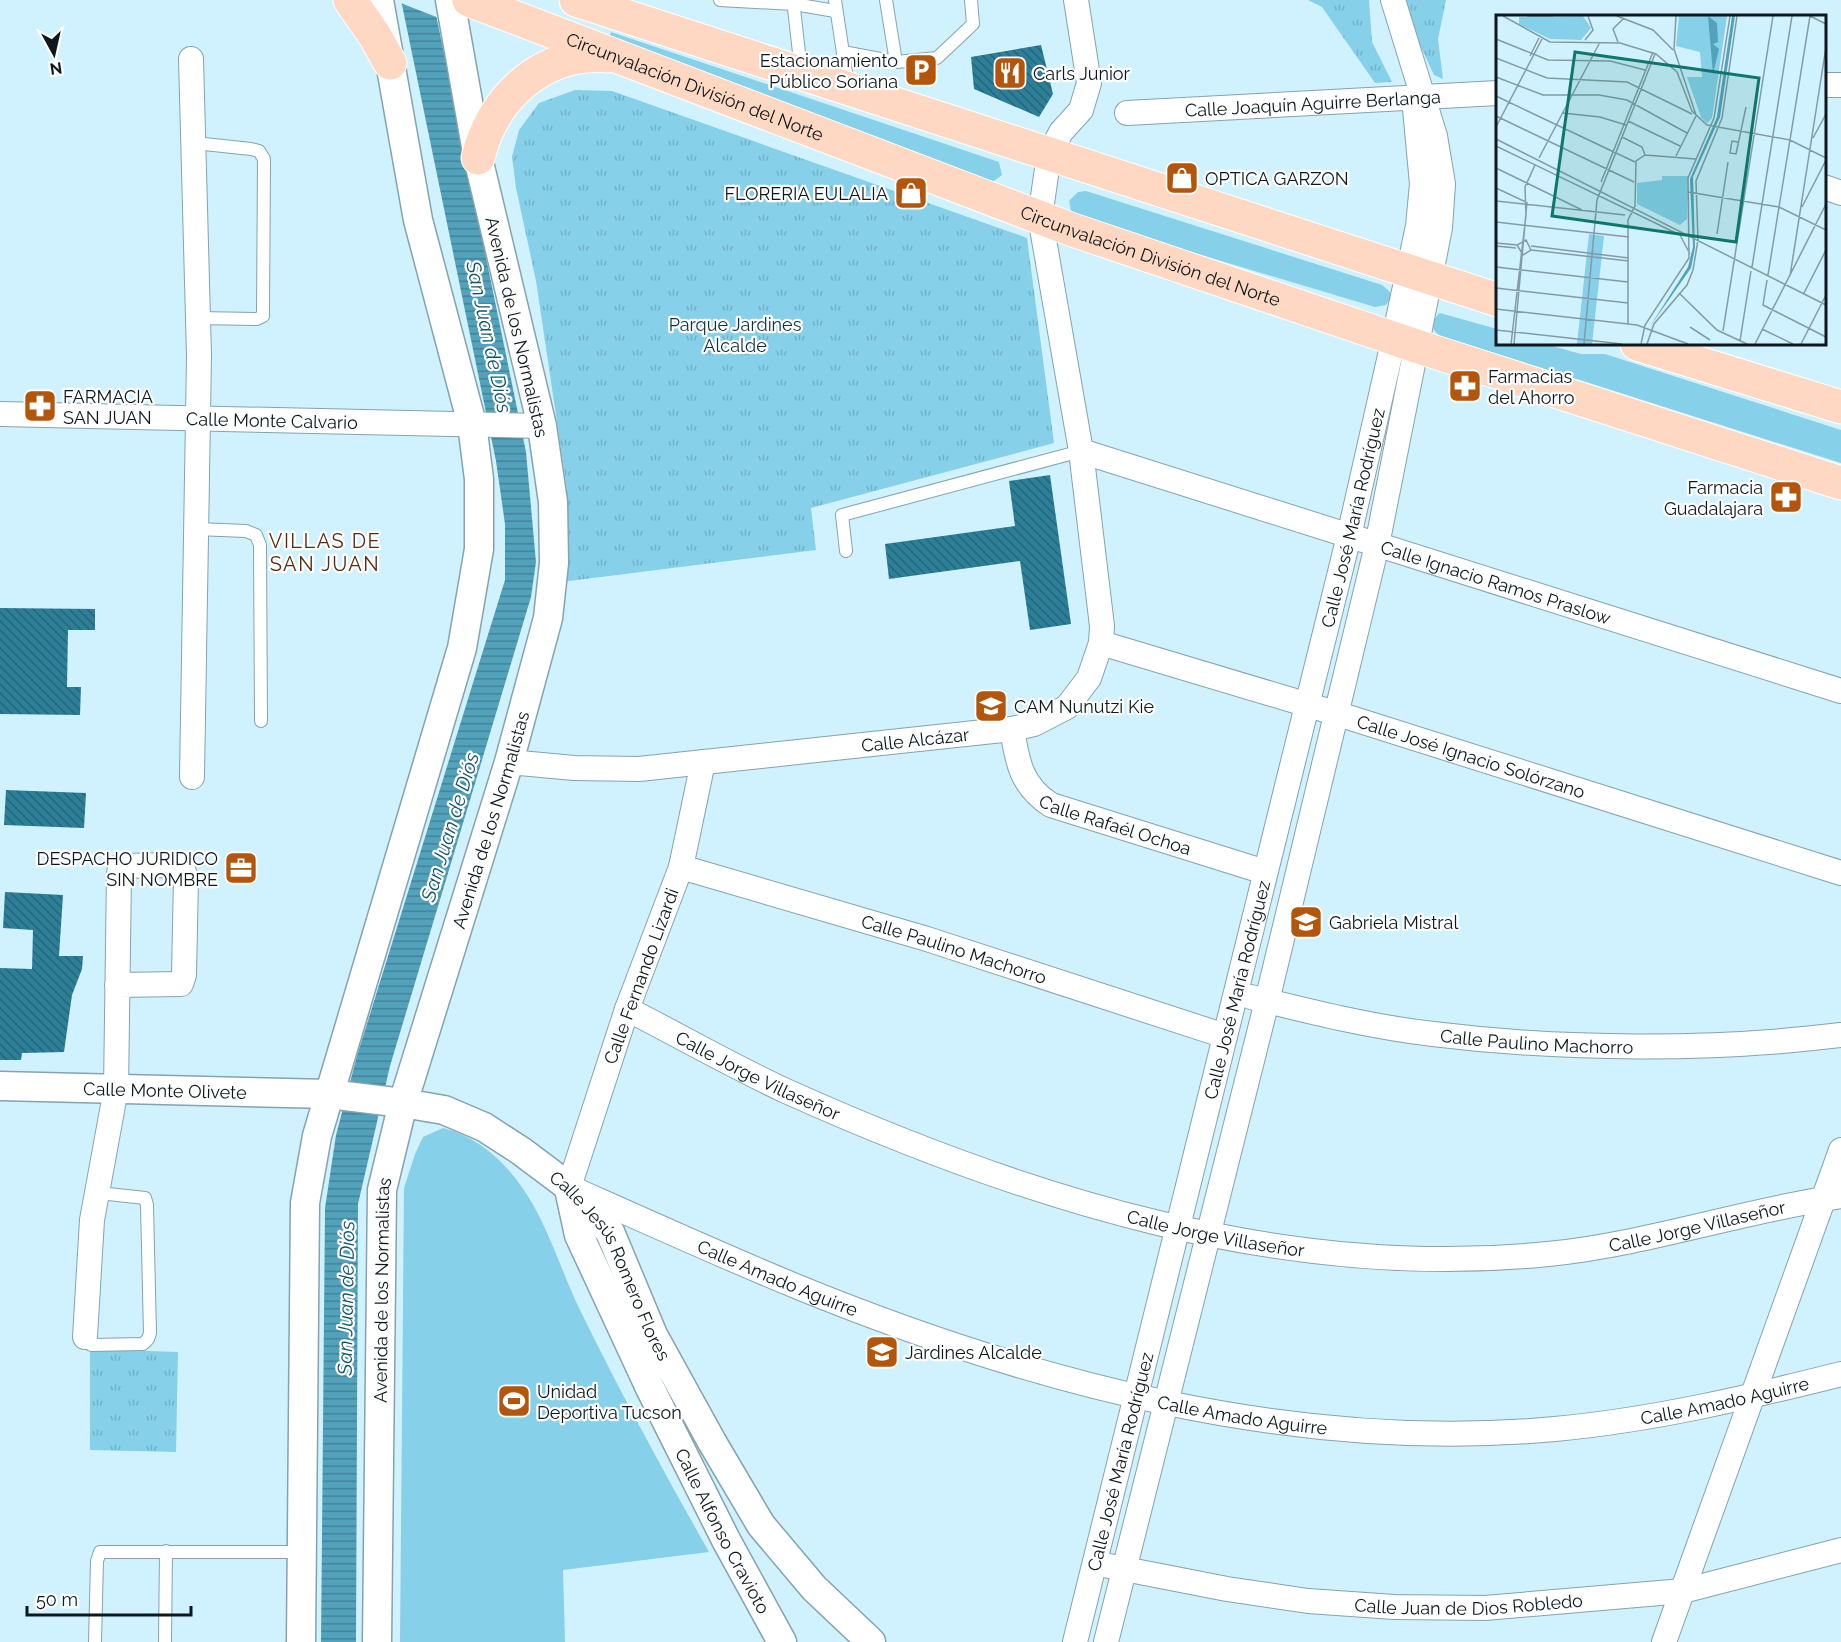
<svg xmlns="http://www.w3.org/2000/svg" width="1841" height="1642" font-family="Raleway,sans-serif">
<defs>
<pattern id="park-tufts" width="24" height="20" patternUnits="userSpaceOnUse" patternTransform="scale(1.5)"><rect width="24" height="20" fill="#86d0ea"/><path d="M3 7l-1-3M5 7V3M7 7l1-3M15 17l-1-3M17 17v-4M19 17l1-3" fill="none" stroke="#72b2c8"/></pattern>
<pattern id="water-rules" width="6" height="5" patternUnits="userSpaceOnUse" patternTransform="scale(1.5)"><rect width="6" height="5" fill="#53a2bc"/><path d="M0 2.5h6" fill="none" stroke="#438398"/></pattern>
<pattern id="building-back-hatch" width="6" height="6" patternUnits="userSpaceOnUse" patternTransform="scale(1.5)"><rect width="6" height="6" fill="#2d7e97"/><path d="M-1 5l2 2M0 0l6 6M5-1l2 2" fill="none" stroke="#25667a"/></pattern>
</defs>
<rect width="100%" height="100%" fill="#d0f2fe"/>
<g fill="#86d0ea">
<path d="M 611,32 L 999,162 L 1002,175 L 991,183 L 609,38 Z"/>
<path d="M 1086,191 L 1382,285 L 1390,292 L 1390,299 L 1386,305 L 1375,307 L 1081,219 L 1072,215 L 1069,201 L 1078,192 Z"/>
<path d="M 1440,313 L 1497,329 L 1498,344 L 1545,344 L 1581,354 L 1605,354 L 1841,430 L 1841,463 L 1441,336 C 1430,331 1431,320 1440,313 Z"/>
<path d="M 443,1128 C 474,1136 496,1154 516,1179 C 546,1217 559,1267 580,1310 C 620,1392 664,1472 709,1552 L 563,1570 L 565,1642 L 400,1642 L 404,1188 L 415,1154 L 423,1137 Z"/>
</g>
<g fill="url(#park-tufts)">
<path d="M 1308,0 L 1369,0 L 1372,42 L 1392,82 L 1375,83 L 1322,7 Z"/>
<path d="M 1399,0 L 1446,0 L 1438,39 L 1443,79 L 1434,75 Z"/>
<path d="M 575,90 L 612,91 L 1027,238 L 1054,443 L 811,508 L 816,550 L 561,582 L 567,489 L 536,281 L 516,188 L 512,157 L 519,130 L 539,103 Z"/>
<path d="M 90,1349 L 178,1352 L 176,1452 L 90,1450 Z"/>
</g>
<path fill="url(#water-rules)" d="M 401,0 L 433,0 L 526,452 L 536,562 L 531,597 L 390,1066 L 358,1204 L 356,1642 L 321,1642 L 325,1208 L 336,1135 L 357,1056 L 505,580 L 505,524 L 496,461 Z"/>
<path fill="#d0f2fe" d="M 398,0 L 436,0 L 439,18 L 398,2 Z"/>
<g fill="url(#building-back-hatch)">
<path d="M 1041,45 L 1053,94 L 1039,117 L 974,89 L 971,57 Z"/>
<path d="M 1050,475 L 1071,624 L 1030,630 L 1020,561 L 889,579 L 885,544 L 1015,526 L 1009,481 Z"/>
<path d="M 0,608 L 95,609 L 95,630 L 68,630 L 67,687 L 81,687 L 80,715 L 0,714 Z"/>
<path d="M 6,790 L 86,793 L 84,828 L 4,825 Z"/>
<path d="M 5,892 L 63,895 L 59,956 L 83,956 L 82,969 L 72,995 L 64,1052 L 22,1053 L 21,1060 L 0,1060 L 0,968 L 32,969 L 33,930 L 3,928 Z"/>
</g>
<g fill="none" stroke-linecap="round" stroke-linejoin="round">
<defs>
<g id="service">
<path d="M 720,0 L 794,4 L 835,11"/>
<path d="M 793,0 L 801,70"/>
<path d="M 835,0 L 848,86"/>
<path d="M 886,0 L 896,62"/>
<path d="M 843,52 L 896,62 L 937,58 L 973,24 L 971,0"/>
<path d="M 195,143 L 251,149 L 259,151 L 264,159 L 263,316 L 257,319 L 197,318"/>
<path d="M 196,529 L 246,531 L 256,535 L 260,545 L 261,721"/>
<path d="M 846,551 L 842,515 L 1081,451"/>
<path d="M 85,1337 L 91,1345 L 143,1344 L 148,1339 L 150,1333 L 147,1205 L 145,1198 L 99,1193"/>
<path d="M 95,1642 L 97,1561 L 100,1552 L 302,1552"/>
<path d="M 165,1642 L 166,1551"/>
</g>
<g id="minor">
<path d="M 191,59 L 199,356 L 192,777"/>
<path d="M 1824,85 L 1841,85"/>
<path id="s1" d="M 1127,113 L 1498,93"/>
<path d="M 1824,187 L 1841,193"/>
<path id="s2" d="M 0,414 L 542,426"/>
<path id="s3" d="M 1081,451 L 1841,691"/>
<path id="s4" d="M 1101,643 L 1335,713 L 1841,873"/>
<path id="s5" d="M 1012,729 C 1017,761 1021,786 1051,805 L 1265,872"/>
<path id="s6" d="M 509,762 L 574,768 L 639,769 L 1012,729 L 1034,724 L 1067,707 L 1089,678 L 1101,643 L 1102,626 L 1081,451 L 1040,217 L 1049,155 L 1061,132 L 1081,110 L 1089,83 L 1076,0"/>
<path id="s7" d="M 703,762 L 681,867 L 627,1009 L 569,1187 C 643,1220 718,1254 793,1285 C 1032,1383 1295,1453 1555,1429 C 1652,1420 1746,1398 1841,1374"/>
<path id="s8" d="M 681,867 L 927,939 L 1225,1036"/>
<path id="s9" d="M 1251,997 C 1311,1012 1372,1027 1433,1034 C 1563,1050 1711,1051 1841,1035"/>
<path id="s10" d="M 627,1009 C 680,1036 732,1066 786,1091 C 1024,1198 1284,1281 1548,1254 C 1647,1244 1742,1211 1841,1196"/>
<path d="M 85,1337 L 92,1220 L 116,1089 L 119,874 L 120,866 L 174,865 L 183,869 L 186,878 L 184,975 L 181,984 L 117,985"/>
<path id="s11" d="M 1109,1566 L 1227,1589 L 1308,1601 L 1394,1607 L 1485,1608 L 1683,1591 L 1841,1550"/>
<path id="s12" d="M 1075,1642 L 1349,536 L 1394,338 L 1418,226 L 1422,184 L 1415,109"/>
<path d="M 1106,1642 L 1267,1001 L 1377,545 L 1440,228 L 1443,184 L 1435,136 L 1393,0"/>
<path d="M 1664,1642 L 1841,1150"/>
</g>
<g id="tertiary">
<path id="s13" d="M 0,1086 L 329,1094 L 403,1103 L 444,1110 L 484,1127 L 521,1151 L 569,1187 L 610,1232 L 653,1335 L 712,1442 L 761,1525 L 814,1588 L 871,1642"/>
<path id="s14" d="M 569,1189 L 579,1235 L 650,1388 L 726,1540 L 782,1642"/>
<path d="M 301,1642 L 305,1203 L 317,1136 L 462,648 L 479,549 L 479,479 L 472,424 L 418,220 L 379,0"/>
<path id="s15" d="M 377,1642 L 382,1190 L 403,1103 L 509,762 L 548,618 L 554,563 L 553,502 L 542,426 L 478,158 L 450,0"/>
</g>
<g id="primary">
<path d="M 350,0 L 375,36 L 390,63"/>
<path id="s16" d="M 469,0 L 1070,229 L 1416,346 L 1841,483"/>
<path d="M 576,0 L 1498,300"/>
<path d="M 478,158 C 492,98 542,51 608,56"/>
<path d="M 1637,344 L 1841,407"/>
</g>
</defs>
<use href="#service" stroke="#84a3ae" stroke-width="14"/>
<use href="#minor" stroke="#84a3ae" stroke-width="26"/>
<use href="#tertiary" stroke="#84a3ae" stroke-width="31"/>
<use href="#primary" stroke="#fff" stroke-width="35"/>
<use href="#service" stroke="#fff" stroke-width="12"/>
<use href="#minor" stroke="#fff" stroke-width="24"/>
<use href="#tertiary" stroke="#fff" stroke-width="28"/>
<use href="#primary" stroke="#fed8c2" stroke-width="33"/>
</g>
<defs>
<symbol id="parking-square" viewBox="-11 -11 22 22"><rect x="-9" y="-9" width="18" height="18" rx="4" fill="#b4550c" stroke="#fff"/><path d="M-3.5-5.5H1a3.5 3.5 0 0 1 0 7H-1V5.5H-3.5ZM-1-3.4V-.6H.8a1.4 1.4 0 0 0 0-2.8Z" fill="#fff"/></symbol>
<symbol id="restaurant-square" viewBox="-11 -11 22 22"><rect x="-9" y="-9" width="18" height="18" rx="4" fill="#b4550c" stroke="#fff"/><path d="M-5-6h1v4h1v-4h1v4h1v-4h1v5L-1.5 .5V6h-2V.5L-5-1ZM5-6V6H3V1.5H1.5Q1.5-4 5-6Z" fill="#fff"/></symbol>
<symbol id="shop-square" viewBox="-11 -11 22 22"><rect x="-9" y="-9" width="18" height="18" rx="4" fill="#b4550c" stroke="#fff"/><path d="M-5-2.5h2.3a2.7 3.5 0 0 1 5.4 0H5L5.5 6h-11ZM-1.5-2.5h3a1.5 2.3 0 0 0-3 0Z" fill="#fff"/></symbol>
<symbol id="pharmacy-square" viewBox="-11 -11 22 22"><rect x="-9" y="-9" width="18" height="18" rx="4" fill="#b4550c" stroke="#fff"/><path d="M-2-6h4v4h4v4h-4v4h-4v-4h-4v-4h4Z" fill="#fff"/></symbol>
<symbol id="school-square" viewBox="-11 -11 22 22"><rect x="-9" y="-9" width="18" height="18" rx="4" fill="#b4550c" stroke="#fff"/><path d="M0-5L7-2L0 1L-7-2ZM-4 1L0 2.5L4 1V4Q0 6-4 4Z" fill="#fff"/></symbol>
<symbol id="office-square" viewBox="-11 -11 22 22"><rect x="-9" y="-9" width="18" height="18" rx="4" fill="#b4550c" stroke="#fff"/><path d="M-6-3h4V-5.5h4V-3h4V5H-6ZM-1-4.5V-3h2v-1.5ZM-6 0V1H6V0Z" fill="#fff"/></symbol>
<symbol id="stadium-square" viewBox="-11 -11 22 22"><rect x="-9" y="-9" width="18" height="18" rx="4" fill="#b4550c" stroke="#fff"/><path d="M0-5a6.5 5 0 1 0 0 10a6.5 5 0 1 0 0-10ZM-3.5-1.8h7v3.6h-7Z" fill="#fff"/></symbol>
</defs>
<g fill-rule="evenodd">
<use href="#parking-square" x="902" y="51" width="38" height="38"/>
<use href="#restaurant-square" x="991" y="54" width="38" height="38"/>
<use href="#shop-square" x="1163" y="159" width="38" height="38"/>
<use href="#shop-square" x="892" y="174" width="38" height="38"/>
<use href="#pharmacy-square" x="1446" y="367" width="38" height="38"/>
<use href="#pharmacy-square" x="21" y="387" width="38" height="38"/>
<use href="#pharmacy-square" x="1767" y="478" width="38" height="38"/>
<use href="#school-square" x="972" y="687" width="38" height="38"/>
<use href="#office-square" x="222" y="849" width="38" height="38"/>
<use href="#school-square" x="1287" y="903" width="38" height="38"/>
<use href="#school-square" x="863" y="1333" width="38" height="38"/>
<use href="#stadium-square" x="495" y="1382" width="38" height="38"/>
</g>
<g text-anchor="middle" dominant-baseline="central" stroke-width="4.5" stroke-linejoin="round" paint-order="stroke">
<g font-size="18" fill="#0c181c" stroke="#fff" text-anchor="start">
<text x="898" y="60" text-anchor="end">Estacionamiento<tspan x="898" dy="21">Público Soriana</tspan></text>
<text x="1033" y="73">Carls Junior</text>
<text x="1205" y="178">OPTICA GARZON</text>
<text x="888" y="193" text-anchor="end">FLORERIA EULALIA</text>
<text x="1488" y="376">Farmacias<tspan x="1488" dy="21">del Ahorro</tspan></text>
<text x="63" y="396">FARMACIA<tspan x="63" dy="21">SAN JUAN</tspan></text>
<text x="1763" y="487" text-anchor="end">Farmacia<tspan x="1763" dy="21">Guadalajara</tspan></text>
<text x="1014" y="706">CAM Nunutzi Kie</text>
<text x="218" y="858" text-anchor="end">DESPACHO JURIDICO<tspan x="218" dy="21">SIN NOMBRE</tspan></text>
<text x="1329" y="922">Gabriela Mistral</text>
<text x="905" y="1352">Jardines Alcalde</text>
<text x="537" y="1391">Unidad<tspan x="537" dy="21">Deportiva Tucson</tspan></text>
</g>
<g font-size="18" fill="#0c181c" stroke="#fff">
<text stroke="none"><textPath href="#s16" startOffset="242">Circunvalación División del Norte</textPath></text>
<text stroke="none"><textPath href="#s1" startOffset="186">Calle Joaquín Aguirre Berlanga</textPath></text>
<text stroke="none"><textPath href="#s16" startOffset="728">Circunvalación División del Norte</textPath></text>
<text transform="translate(517 327) rotate(77)">Avenida de los Normalistas</text>
<text stroke="none"><textPath href="#s2" startOffset="272">Calle Monte Calvario</textPath></text>
<text stroke="none"><textPath href="#s12" startOffset="1158">Calle José María Rodríguez</textPath></text>
<text stroke="none"><textPath href="#s3" startOffset="435">Calle Ignacio Ramos Praslow</textPath></text>
<text stroke="none"><textPath href="#s6" startOffset="408">Calle Alcázar</textPath></text>
<text stroke="none"><textPath href="#s4" startOffset="387">Calle José Ignacio Solórzano</textPath></text>
<text stroke="none"><textPath href="#s15" startOffset="838">Avenida de los Normalistas</textPath></text>
<text stroke="none"><textPath href="#s5" startOffset="156">Calle Rafaél Ochoa</textPath></text>
<text stroke="none"><textPath href="#s8" startOffset="285">Calle Paulino Machorro</textPath></text>
<text transform="translate(641 976) rotate(-70)">Calle Fernando Lizardi</text>
<text stroke="none"><textPath href="#s12" startOffset="672">Calle José María Rodríguez</textPath></text>
<text stroke="none"><textPath href="#s9" startOffset="290">Calle Paulino Machorro</textPath></text>
<text stroke="none"><textPath href="#s10" startOffset="147">Calle Jorge Villaseñor</textPath></text>
<text stroke="none"><textPath href="#s13" startOffset="165">Calle Monte Olivete</textPath></text>
<text stroke="none"><textPath href="#s10" startOffset="1119">Calle Jorge Villaseñor</textPath></text>
<text stroke="none"><textPath href="#s10" startOffset="633">Calle Jorge Villaseñor</textPath></text>
<text stroke="none"><textPath href="#s13" startOffset="682">Calle Jesús Romero Flores</textPath></text>
<text stroke="none"><textPath href="#s7" startOffset="674">Calle Amado Aguirre</textPath></text>
<text stroke="none"><textPath href="#s15" startOffset="352">Avenida de los Normalistas</textPath></text>
<text stroke="none"><textPath href="#s7" startOffset="1646">Calle Amado Aguirre</textPath></text>
<text stroke="none"><textPath href="#s7" startOffset="1160">Calle Amado Aguirre</textPath></text>
<text stroke="none"><textPath href="#s12" startOffset="186">Calle José María Rodríguez</textPath></text>
<text stroke="none"><textPath href="#s14" startOffset="376">Calle Alfonso Cravioto</textPath></text>
<text stroke="none"><textPath href="#s11" startOffset="363">Calle Juan de Dios Robledo</textPath></text>
</g>
<g font-size="18" fill="#0d333e" stroke="#fff">
<text x="735" y="324">Parque Jardines<tspan x="735" dy="21">Alcalde</tspan></text>
</g>
<g font-size="20" font-style="italic" fill="#135567" stroke="#fff">
<text transform="translate(489 337) rotate(78)">San Juan de Diós</text>
<text transform="translate(450 827) rotate(-73)">San Juan de Diós</text>
<text transform="translate(346 1298) rotate(-89)">San Juan de Diós</text>
</g>
<g font-size="20" letter-spacing="1.5" fill="#5a2b0d" stroke="#fff">
<text x="325" y="541">VILLAS DE<tspan x="325" dy="23">SAN JUAN</tspan></text>
</g>
</g>
<g transform="translate(1496 15)">
<rect width="330" height="330" fill="#d0f2fe"/>
<path d="M 183,1 L 231,1 L 216,103 L 211,108 L 205,102 L 191,62 L 206,62 L 204,37 L 180,31 Z" fill="#86d0ea"/>
<path d="M 87,1 L 95,13 L 85,25 L 54,24 L 23,9 L 23,2 ZM 166,161 L 192,161 L 191,204 L 184,210 L 141,189 L 141,168 L 166,165 ZM 93,219 L 108,221 L 96,329 L 81,329 Z" fill="#86d0ea"/>
<path d="M 212,1 L 221,8 L 222,27 L 217,29 L 223,34 L 217,59 ZM 236,1 L 239,1 L 224,102 L 197,162 L 199,233 L 195,253 L 153,313 L 192,252 L 197,232 L 194,164 L 221,102 Z" fill="#53a2bc"/>
<path fill="none" stroke="#829ba4" stroke-width="1.5" d="M 7,1 L 54,27 L 124,28 L 160,39 L 181,57 L 196,96 L 211,110 L 294,125 L 330,143M 31,1 L 57,1M 121,1 L 157,15 L 177,35M 180,1 L 178,34 L 200,100M 0,24 L 52,45 L 114,46 L 149,55M 89,25 L 97,15 L 92,1M 122,27 L 117,14 L 128,3M 34,41 L 43,23M 0,43 L 51,63 L 131,67 L 196,99M 0,62 L 47,80 L 103,80 L 131,85 L 191,118M 0,81 L 139,147M 66,98 L 104,102 L 130,110M 0,101 L 138,167M 132,106 L 184,131M 0,112 L 46,24M 126,122 L 146,132 L 149,140M 317,123 L 330,99M 0,124 L 330,290M 242,127 L 236,126 L 234,138 L 240,139 L 250,92M 0,131 L 182,219M 180,141 L 200,101M 43,143 L 104,27M 0,153 L 86,195M 105,167 L 157,37M 0,173 L 30,187M 192,177 L 283,192 L 330,215M 0,186 L 129,200M 306,192 L 330,145M 0,207 L 133,222M 221,219 L 232,147M 184,220 L 194,239M 0,228 L 21,230M 0,231 L 20,233M 35,231 L 133,243M 35,235 L 30,225 L 21,230 L 27,240 L 35,235 L 133,246M 0,252 L 132,267M 256,252 L 296,1M 272,260 L 283,192 L 294,125 L 314,1 L 330,9M 294,261 L 330,32M 271,265 L 267,290 L 330,322M 0,273 L 132,288M 183,278 L 221,315 L 251,329M 308,278 L 330,235M 0,294 L 141,310 L 192,329M 132,309 L 132,205 L 139,191 L 140,146 L 149,140 L 200,144M 194,312 L 214,325M 266,314 L 297,329M 0,315 L 126,329M 227,316 L 277,1M 244,326 L 255,256M 15,329 L 30,200 L 29,172 L 39,150M 18,329 L 31,187M 88,329 L 101,185 L 159,39M 145,329 L 149,310 L 193,243 L 192,163 L 218,103 L 234,1M 151,329 L 158,309 L 191,270 L 197,255 L 202,225 L 200,166 L 226,103 L 241,1M 259,329 L 330,189M 305,329 L 330,280"/>
<path fill="#0f766e" fill-opacity="0.15" stroke="#0f766e" stroke-width="3" d="M 79,37 L 263,63 L 240,227 L 56,201 Z"/>
<rect width="330" height="330" fill="none" stroke="#0c181c" stroke-width="3"/>
</g>
<g transform="translate(54 54) rotate(172)" stroke="#ffffff" stroke-width="4.5" paint-order="stroke">
<path d="M0-4.5L10 22L0 15L-10 22Z" fill="#0c181c"/>
<text y="-9" font-size="16" font-weight="bold" text-anchor="middle" fill="#0c181c">N</text>
</g>
<path d="M27 1606v9h164v-9" fill="none" stroke="#0c181c" stroke-width="3"/>
<text x="36" y="1606" font-size="18" fill="#0c181c" stroke="#ffffff" stroke-width="4.5" paint-order="stroke">50 m</text>
</svg>
